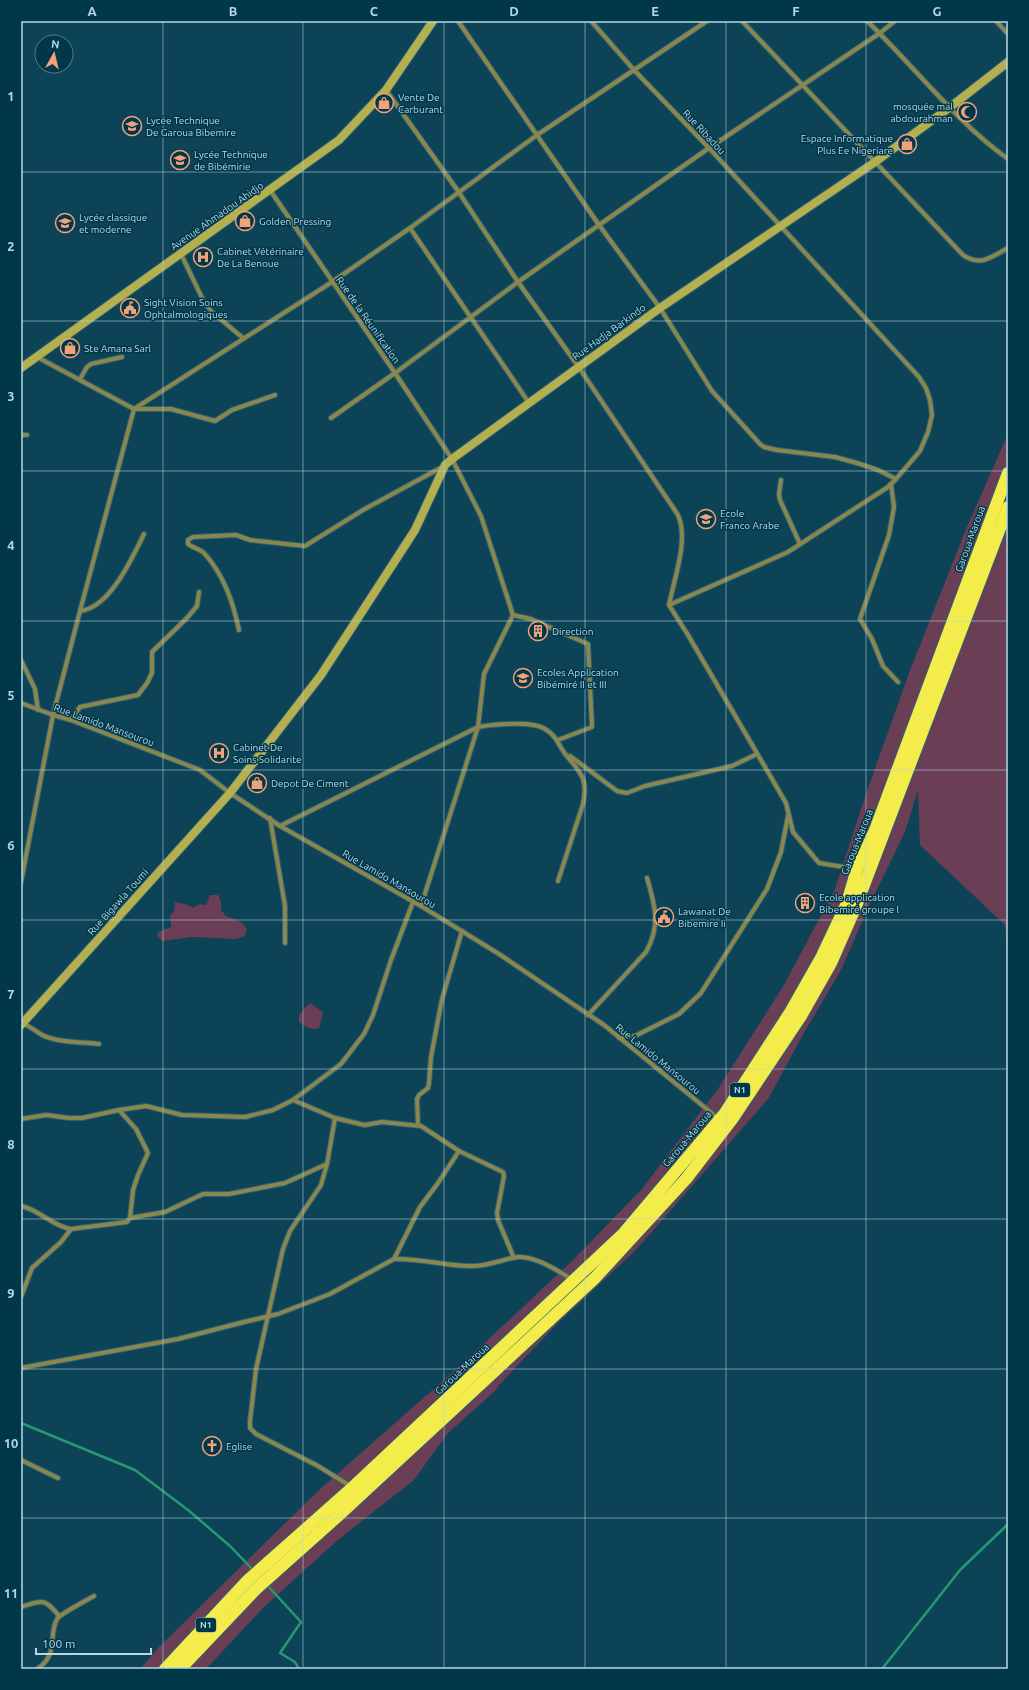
<svg xmlns="http://www.w3.org/2000/svg" width="1029" height="1690" font-family="Ubuntu,sans-serif">
<rect width="100%" height="100%" fill="#0d4356"/>
<g fill="#6a3f56">
<path d="M 1008,434 L 1008,957 L 1005,925 L 920,845 L 918,790 L 905,832 L 869,906 L 841,970 L 805,1031 L 768,1099 L 636,1250 L 557,1324 L 500,1384 L 495,1391 L 447,1434 L 414,1480 L 339,1539 L 264,1607 L 206,1669 L 140,1669 L 160,1646 L 319,1490 L 462,1364 L 572,1261 L 642,1189 L 718,1089 L 784,985 L 835,889 L 867,791 L 909,673 L 966,529 Z"/>
<path d="M 210,895 L 218,895 L 221,902 L 221,910 L 226,916 L 241,922 L 247,929 L 245,936 L 236,939 L 192,937 L 162,941 L 157,935 L 158,932 L 171,927 L 170,915 L 174,912 L 175,902 L 188,905 L 193,908 L 200,904 L 206,905 Z"/>
<path d="M 310,1003 L 323,1012 L 319,1028 C 311,1030 305,1027 299,1022 L 299,1015 Z"/>
</g>
<g fill="none" stroke-linecap="round" stroke-linejoin="round">
<g stroke="#259974" stroke-width="2.5">
<path d="M 21,1423 L 135,1470 L 188,1510 L 230,1546 L 254,1571"/>
<path d="M 267,1585 L 301,1622 L 280,1653 L 295,1662 L 299,1669"/>
<path d="M 882,1669 L 960,1570 L 1008,1524"/>
</g>
<defs>
<g id="street">
<path d="M 458,21 L 599,225 L 660,308 L 712,391 L 760,444 L 764,447 L 777,450 L 835,457 L 857,463 L 878,470 L 896,479"/>
<path d="M 591,21 L 634,70 L 709,148 L 919,377 L 926,388 L 930,400 L 932,415 L 928,432 L 920,451 L 896,479 L 888,487 L 788,552 L 669,605"/>
<path d="M 742,21 L 963,255 C 981,267 991,257 1008,248"/>
<path d="M 867,21 C 915,67 954,120 1008,159"/>
<path d="M 996,21 L 1008,34"/>
<path d="M 386,90 L 458,191 L 518,282 L 578,366 L 678,515 C 689,540 674,579 669,605 L 688,635 L 786,803 L 793,832 L 819,863 L 856,869"/>
<path d="M 270,190 L 395,373 L 452,459 L 481,516 L 513,615 L 484,674 L 478,727 L 421,906"/>
<path d="M 410,228 L 529,403"/>
<path d="M 181,254 L 204,302 L 212,312 L 243,338"/>
<path d="M 37,357 L 134,409 L 171,409 L 215,421 L 232,410 L 275,395"/>
<path d="M 80,379 L 87,367 L 91,364 L 122,357"/>
<path d="M 331,418 L 395,373 L 518,282 L 599,225 L 709,148 L 880,33 L 895,21"/>
<path d="M 21,435 L 27,435"/>
<path d="M 781,480 L 779,494 L 780,500 L 800,544"/>
<path d="M 891,484 L 894,507 L 889,535 L 860,619 L 872,639 L 883,666 L 898,682"/>
<path d="M 80,611 C 110,608 132,558 144,534"/>
<path d="M 513,615 L 531,619 L 588,644 L 592,727 L 558,740"/>
<path d="M 239,630 C 233,602 224,575 204,553 C 200,549 193,548 188,544 L 188,540 L 193,537 L 236,535 L 250,540 L 305,546 L 363,510 L 444,466"/>
<path d="M 21,660 L 35,689 L 38,710"/>
<path d="M 21,703 L 53,715 L 71,720 L 200,770 L 230,793 L 280,826 L 421,906 L 499,954 L 604,1025 L 719,1119"/>
<path d="M 71,720 L 80,707 L 138,695 L 147,683 L 152,673 L 152,652 L 187,618 L 197,606 L 199,592"/>
<path d="M 570,756 L 617,791 L 627,793 L 645,786 L 732,766 L 757,754"/>
<path d="M 270,818 L 285,906 L 285,943"/>
<path d="M 280,826 L 478,727 C 493,724 533,721 545,729 C 556,735 559,746 566,755 C 582,774 588,779 583,804 L 558,881"/>
<path d="M 21,882 L 53,715 L 80,611 L 134,409 L 332,282 L 410,228 L 537,135 L 707,21"/>
<path d="M 588,1015 L 646,952 C 661,926 655,905 647,878"/>
<path d="M 23,1023 C 30,1027 36,1031 42,1035 C 59,1043 81,1042 99,1044"/>
<path d="M 619,1038 L 635,1036 L 679,1014 L 701,993 L 767,889 L 781,852 L 788,816"/>
<path d="M 293,1100 L 335,1118 L 360,1124 L 365,1125 L 382,1122 L 421,1126 L 459,1151 L 503,1172 L 504,1176 L 497,1213 L 498,1220 L 514,1258"/>
<path d="M 119,1110 L 146,1106 L 182,1115 L 245,1117 L 273,1110 L 293,1100 L 341,1064 L 364,1034 L 373,1015 L 391,960 L 413,902"/>
<path d="M 335,1118 L 327,1164 L 321,1185 L 290,1231 L 283,1249 L 256,1369 L 250,1421 L 250,1428 L 256,1434 L 318,1466 L 352,1487"/>
<path d="M 21,1119 L 46,1115 L 69,1118 L 82,1118 L 119,1110 L 136,1129 L 148,1153 L 138,1175 L 133,1190 L 130,1218 L 127,1222 L 71,1229 C 52,1226 40,1210 21,1206"/>
<path d="M 418,1125 L 417,1099 L 419,1095 L 428,1088 L 429,1083 L 431,1057 L 442,999 L 462,931"/>
<path d="M 130,1218 L 165,1212 L 203,1194 L 229,1194 L 285,1183 L 327,1164"/>
<path d="M 394,1259 L 420,1207 L 438,1183 L 459,1151"/>
<path d="M 21,1297 L 32,1268 L 61,1242 L 71,1229"/>
<path d="M 21,1368 L 178,1339 L 244,1322 L 278,1314 L 330,1294 L 394,1259 C 420,1258 445,1266 470,1266 C 487,1267 502,1259 518,1257 C 534,1256 559,1271 571,1279"/>
<path d="M 21,1460 L 58,1478"/>
<path d="M 21,1607 C 42,1600 45,1598 59,1616"/>
<path d="M 37,1669 C 59,1655 48,1636 57,1619 C 60,1614 87,1600 94,1596"/>
</g>
<g id="secondary">
<path d="M 21,368 L 339,140 L 386,90 L 433,21"/>
<path d="M 21,1025 L 230,793 L 321,675 L 415,530 L 445,465 L 452,459 L 660,308 L 875,162 L 949,108 L 1008,62"/>
</g>
<g id="highway">
<path d="M 165,1669 L 247,1581 L 353,1487 L 622,1235 L 725,1113 L 791,1011 L 821,958 L 847,903 L 857,869 L 875,830 L 1008,473"/>
<path d="M 180,1669 L 256,1589 L 338,1516 L 595,1278 L 686,1179 L 733,1118 L 801,1016 L 831,963 L 856,906 L 1008,507"/>
</g>
</defs>
<use href="#street" stroke="#2f6173" stroke-width="6"/>
<use href="#secondary" stroke="#2f6173" stroke-width="10"/>
<use href="#highway" stroke="#2f6173" stroke-width="14"/>
<use href="#street" stroke="#89874d" stroke-width="4"/>
<use href="#secondary" stroke="#b4b050" stroke-width="8"/>
<use href="#highway" stroke="#f3ec4a" stroke-width="12"/>
</g>
<path fill="none" stroke="#b8d7e5" stroke-width="1" stroke-opacity="0.55" d="M 163,21 L 163,1669M 303,21 L 303,1669M 444,21 L 444,1669M 585,21 L 585,1669M 726,21 L 726,1669M 866,21 L 866,1669M 21,172 L 1008,172M 21,321 L 1008,321M 21,471 L 1008,471M 21,621 L 1008,621M 21,770 L 1008,770M 21,920 L 1008,920M 21,1069 L 1008,1069M 21,1219 L 1008,1219M 21,1369 L 1008,1369M 21,1518 L 1008,1518"/>
<defs>
<symbol id="shop-ring" viewBox="-11 -11 22 22"><circle r="9.5" fill="#00384a" stroke="#f1a27b" stroke-width="1.5"/><path d="M-5-2.5h2.3a2.7 3.5 0 0 1 5.4 0H5L5.5 6h-11ZM-1.5-2.5h3a1.5 2.3 0 0 0-3 0Z" fill="#f1a27b"/></symbol>
<symbol id="mosque-ring" viewBox="-11 -11 22 22"><circle r="9.5" fill="#00384a" stroke="#f1a27b" stroke-width="1.5"/><path d="M3.5-4.9A6 6 0 1 0 3.5 4.9A5 5 0 1 1 3.5-4.9Z" fill="#f1a27b"/></symbol>
<symbol id="school-ring" viewBox="-11 -11 22 22"><circle r="9.5" fill="#00384a" stroke="#f1a27b" stroke-width="1.5"/><path d="M0-5L7-2L0 1L-7-2ZM-4 1L0 2.5L4 1V4Q0 6-4 4Z" fill="#f1a27b"/></symbol>
<symbol id="hospital-ring" viewBox="-11 -11 22 22"><circle r="9.5" fill="#00384a" stroke="#f1a27b" stroke-width="1.5"/><path d="M-5-5h3v3.5h4V-5h3V5h-3V1.5h-4V5h-3Z" fill="#f1a27b"/></symbol>
<symbol id="civic-ring" viewBox="-11 -11 22 22"><circle r="9.5" fill="#00384a" stroke="#f1a27b" stroke-width="1.5"/><path d="M-.6-6.5H3V-4.5H.6V-3L4-1V1h2V6H-6V1h2V-1L-.6-3ZM-1.2 2.5V6h2.4V2.5Z" fill="#f1a27b"/></symbol>
<symbol id="building-ring" viewBox="-11 -11 22 22"><circle r="9.5" fill="#00384a" stroke="#f1a27b" stroke-width="1.5"/><path d="M-4-6H4V6H1V3H-1V6H-4ZM-2.5-4.3h1.7v1.8h-1.7ZM.8-4.3h1.7v1.8H.8ZM-2.5-1h1.7V.8h-1.7ZM.8-1h1.7V.8H.8Z" fill="#f1a27b"/></symbol>
<symbol id="church-ring" viewBox="-11 -11 22 22"><circle r="9.5" fill="#00384a" stroke="#f1a27b" stroke-width="1.5"/><path d="M-1.2-6h2.4v3.5h3.3v2.4h-3.3V6h-2.4V-.1h-3.3v-2.4h3.3Z" fill="#f1a27b"/></symbol>
</defs>
<g fill-rule="evenodd">
<use href="#shop-ring" x="373" y="92" width="22" height="22"/>
<use href="#mosque-ring" x="956" y="101" width="22" height="22"/>
<use href="#school-ring" x="121" y="115" width="22" height="22"/>
<use href="#shop-ring" x="896" y="133" width="22" height="22"/>
<use href="#school-ring" x="169" y="149" width="22" height="22"/>
<use href="#shop-ring" x="234" y="210" width="22" height="22"/>
<use href="#school-ring" x="54" y="212" width="22" height="22"/>
<use href="#hospital-ring" x="192" y="246" width="22" height="22"/>
<use href="#civic-ring" x="119" y="297" width="22" height="22"/>
<use href="#shop-ring" x="59" y="337" width="22" height="22"/>
<use href="#school-ring" x="695" y="508" width="22" height="22"/>
<use href="#building-ring" x="527" y="620" width="22" height="22"/>
<use href="#school-ring" x="512" y="667" width="22" height="22"/>
<use href="#hospital-ring" x="208" y="742" width="22" height="22"/>
<use href="#shop-ring" x="246" y="772" width="22" height="22"/>
<use href="#building-ring" x="794" y="892" width="22" height="22"/>
<use href="#civic-ring" x="653" y="906" width="22" height="22"/>
<use href="#church-ring" x="201" y="1435" width="22" height="22"/>
</g>
<g text-anchor="middle" dominant-baseline="central" stroke-width="3" stroke-linejoin="round" paint-order="stroke">
<g fill="#00384a" stroke="#81a7b6" stroke-width="1">
<rect x="730" y="1083" width="20" height="14" rx="3"/>
<rect x="196" y="1618" width="20" height="14" rx="3"/>
</g>
<g font-size="9" font-weight="bold" fill="#b8d7e5">
<text x="740" y="1090">N1</text>
<text x="206" y="1625">N1</text>
</g>
<g font-size="10" fill="#b8d7e5" stroke="#00384a" text-anchor="start">
<text x="398" y="97">Vente De<tspan x="398" dy="12">Carburant</tspan></text>
<text x="953" y="106" text-anchor="end">mosquée mal<tspan x="953" dy="12">abdourahman</tspan></text>
<text x="146" y="120">Lycée Technique<tspan x="146" dy="12">De Garoua Bibemire</tspan></text>
<text x="893" y="138" text-anchor="end">Espace Informatique<tspan x="893" dy="12">Plus Ee Nigeriare</tspan></text>
<text x="194" y="154">Lycée Technique<tspan x="194" dy="12">de Bibémirie</tspan></text>
<text x="79" y="217">Lycée classique<tspan x="79" dy="12">et moderne</tspan></text>
<text x="259" y="221">Golden Pressing</text>
<text x="217" y="251">Cabinet Vétérinaire<tspan x="217" dy="12">De La Benoue</tspan></text>
<text x="144" y="302">Sight Vision Soins<tspan x="144" dy="12">Ophtalmologiques</tspan></text>
<text x="84" y="348">Ste Amana Sarl</text>
<text x="720" y="513">Ecole<tspan x="720" dy="12">Franco Arabe</tspan></text>
<text x="552" y="631">Direction</text>
<text x="537" y="672">Ecoles Application<tspan x="537" dy="12">Bibémiré II et III</tspan></text>
<text x="233" y="747">Cabinet De<tspan x="233" dy="12">Soins Solidarite</tspan></text>
<text x="271" y="783">Depot De Ciment</text>
<text x="819" y="897">Ecole application<tspan x="819" dy="12">Bibemiré groupe l</tspan></text>
<text x="678" y="911">Lawanat De<tspan x="678" dy="12">Bibemire Ii</tspan></text>
<text x="226" y="1446">Eglise</text>
</g>
<g font-size="10" fill="#b8d7e5" stroke="#00384a">
<text transform="translate(704 132) rotate(47)">Rue Ribadou</text>
<text transform="translate(217 216) rotate(-35)">Avenue Ahmadou Ahidjo</text>
<text transform="translate(368 320) rotate(55)">Rue de la Réunification</text>
<text transform="translate(609 332) rotate(-36)">Rue Hadja Barkindo</text>
<text transform="translate(970 539) rotate(-70)">Garoua-Maroua</text>
<text transform="translate(104 725) rotate(20)">Rue Lamido Mansourou</text>
<text transform="translate(857 842) rotate(-68)">Garoua-Maroua</text>
<text transform="translate(389 879) rotate(30)">Rue Lamido Mansourou</text>
<text transform="translate(118 902) rotate(-48)">Rue Bigawla Toumi</text>
<text transform="translate(658 1059) rotate(39)">Rue Lamido Mansourou</text>
<text transform="translate(687 1139) rotate(-50)">Garoua-Maroua</text>
<text transform="translate(462 1369) rotate(-43)">Garoua-Maroua</text>
</g>
</g>
<rect width="1029" height="1690" fill="none" stroke="#00384a" stroke-width="44"/>
<g transform="translate(54 54) rotate(8)"><circle r="19" fill="#00384a" stroke="#4a7888"/>
<path d="M0-3L7 15L0 10L-7 15Z" fill="#f1a27b"/>
<text y="-6" font-size="11" font-weight="bold" text-anchor="middle" fill="#b8d7e5">N</text>
</g>
<path d="M36 1648v6h115v-6" fill="none" stroke="#b8d7e5" stroke-width="2"/>
<text x="42" y="1648" font-size="12" fill="#b8d7e5" stroke="#00384a" stroke-width="3" paint-order="stroke">100 m</text>
<rect x="22" y="22" width="985" height="1646" fill="none" stroke="#b8d7e5" stroke-width="1.5"/>
<g font-size="13" text-anchor="middle" font-weight="bold" fill="#b8d7e5">
<text x="92" y="16">A</text>
<text x="233" y="16">B</text>
<text x="374" y="16">C</text>
<text x="514" y="16">D</text>
<text x="655" y="16">E</text>
<text x="796" y="16">F</text>
<text x="937" y="16">G</text>
<text x="11" y="101">1</text>
<text x="11" y="251">2</text>
<text x="11" y="401">3</text>
<text x="11" y="550">4</text>
<text x="11" y="700">5</text>
<text x="11" y="850">6</text>
<text x="11" y="999">7</text>
<text x="11" y="1149">8</text>
<text x="11" y="1298">9</text>
<text x="11" y="1448">10</text>
<text x="11" y="1598">11</text>
</g>
</svg>
